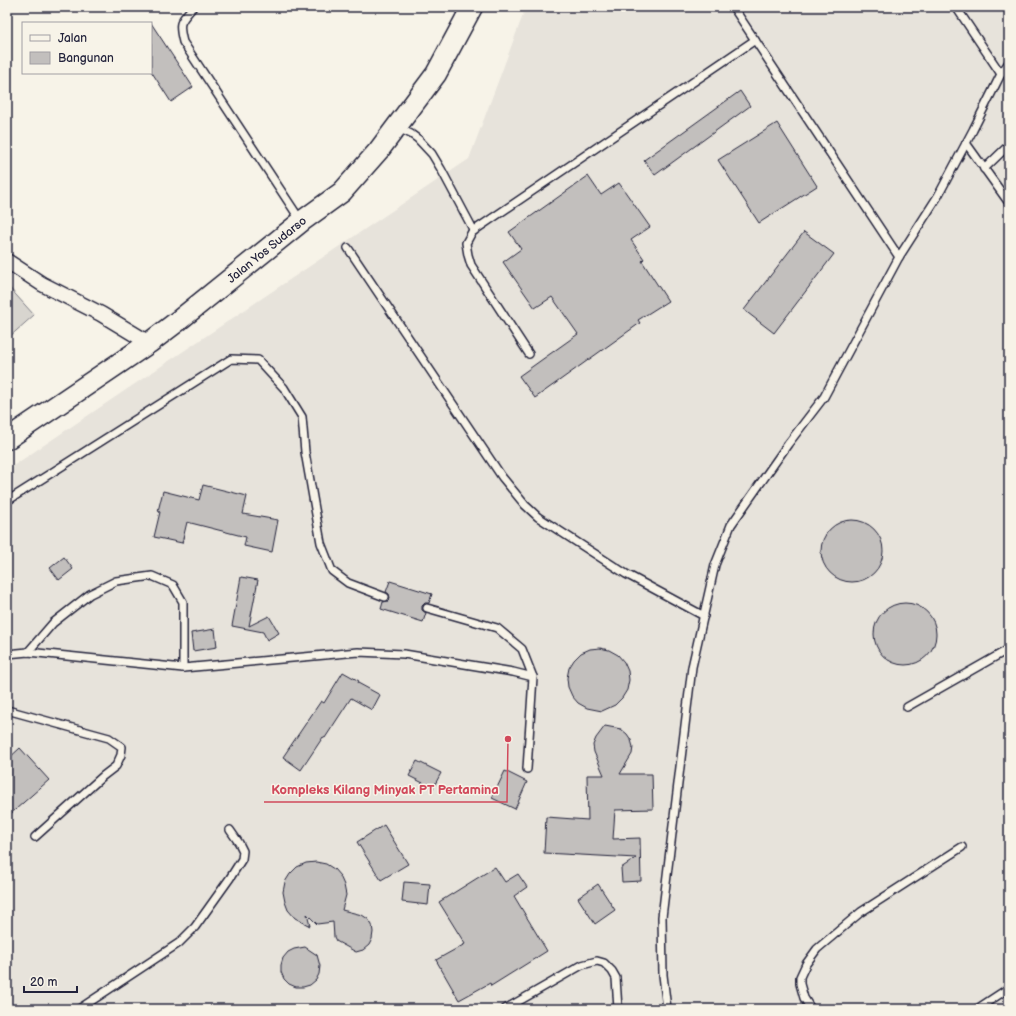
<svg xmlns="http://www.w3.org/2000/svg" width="1016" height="1016" font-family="'Balsamiq Sans',sans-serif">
<rect width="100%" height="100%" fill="#f7f3e8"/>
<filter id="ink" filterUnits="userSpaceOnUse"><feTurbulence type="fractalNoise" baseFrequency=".025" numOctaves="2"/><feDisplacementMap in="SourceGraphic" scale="8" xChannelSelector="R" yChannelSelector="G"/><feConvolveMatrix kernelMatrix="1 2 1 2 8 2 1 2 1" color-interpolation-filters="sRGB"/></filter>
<g filter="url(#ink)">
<path fill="#e7e3db" d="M 526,7 L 1009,7 L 1009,1009 L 7,1009 L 7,470 L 469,159 Z"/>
<path fill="#d8d5cf" stroke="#7d7c85" d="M 7,285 L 34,315 L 7,339 Z"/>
<g fill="#c2bfbd" stroke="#22223b">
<path d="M 151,23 L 193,87 L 171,102 L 151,71 Z"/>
<path d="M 740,91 L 750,106 L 655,175 L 644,160 Z"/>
<path d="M 777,123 L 817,186 L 759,223 L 718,160 Z"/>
<path d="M 588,176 L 601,195 L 619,183 L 650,227 L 631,240 L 644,259 L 642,261 L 668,301 L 638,320 L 640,323 L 535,398 L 519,376 L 578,334 L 552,297 L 535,308 L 503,262 L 521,249 L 509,232 Z"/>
<path d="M 804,232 L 834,254 L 774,333 L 744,310 Z"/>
<path d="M 203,485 L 247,496 L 243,514 L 278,520 L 272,552 L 244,546 L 246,537 L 187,522 L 182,543 L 154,537 L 160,512 L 158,511 L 163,491 L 199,500 Z"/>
<circle cx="852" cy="551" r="31"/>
<path d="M 64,557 L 73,569 L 59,580 L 50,568 Z"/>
<path d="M 241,577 L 258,580 L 249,626 L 269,616 L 279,633 L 267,640 L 263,632 L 232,626 Z"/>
<path d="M 390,581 L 432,594 L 429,603 L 425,603 L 422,606 L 422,610 L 426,613 L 423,622 L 381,609 L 383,602 L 388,601 L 390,598 L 389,594 L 386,592 Z"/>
<circle cx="905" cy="634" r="31"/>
<path d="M 215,629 L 217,647 L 193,651 L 191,633 Z"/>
<path d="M 600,648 L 609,650 L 618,655 L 624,662 L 628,671 L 629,680 L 627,690 L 622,698 L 615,705 L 602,711 L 587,708 L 578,703 L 572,696 L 568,687 L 567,678 L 569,668 L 574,660 L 581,653 L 590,649 Z"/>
<path d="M 343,672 L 359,681 L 358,683 L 380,695 L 372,710 L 351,698 L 325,738 L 323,737 L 301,770 L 283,757 L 321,701 L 324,703 Z"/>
<path d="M 605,726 L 621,729 L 627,734 L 631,740 L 633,747 L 632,754 L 620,774 L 652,774 L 653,809 L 615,810 L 613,839 L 640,838 L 641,881 L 622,882 L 621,868 L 636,858 L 544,853 L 546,817 L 588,820 L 587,775 L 604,775 L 594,752 L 593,745 L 596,738 Z"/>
<path d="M 20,748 L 49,780 L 7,817 L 7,760 Z"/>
<path d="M 417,761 L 441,773 L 433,788 L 409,776 Z"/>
<path d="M 505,771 L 527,782 L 515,809 L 492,798 Z"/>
<path d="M 384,825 L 408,864 L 381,880 L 357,842 Z"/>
<path d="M 316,862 L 326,864 L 334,869 L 340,876 L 344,885 L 346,895 L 342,910 L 362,915 L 368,919 L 372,925 L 373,932 L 372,939 L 369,945 L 363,950 L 356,952 L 336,941 L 334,937 L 333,922 L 317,924 L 307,914 L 310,926 L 295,918 L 288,910 L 285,902 L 283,892 L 285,882 L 290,874 L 297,867 L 306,863 Z"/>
<path d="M 495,867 L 505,882 L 518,874 L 527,887 L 514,896 L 547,951 L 491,986 L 490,983 L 459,1000 L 436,960 L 465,944 L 439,902 Z"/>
<path d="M 404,882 L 430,884 L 428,905 L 402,902 Z"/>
<path d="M 598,884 L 615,910 L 595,924 L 578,898 Z"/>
<path d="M 305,947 L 317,955 L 320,966 L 319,974 L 316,980 L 310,985 L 303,987 L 296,987 L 289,984 L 284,979 L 281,972 L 281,965 L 283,958 L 288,952 L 294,949 Z"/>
</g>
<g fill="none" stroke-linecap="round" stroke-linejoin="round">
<defs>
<g id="service">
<path d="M 193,7 C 180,22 178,22 183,42 L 301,221"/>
<path d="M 733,7 L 899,257"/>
<path d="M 956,7 L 1001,74"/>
<path d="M 398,128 L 411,134 L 418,139 L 432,154 L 441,169 L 474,231"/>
<path d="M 966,143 L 1009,203"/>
<path d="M 984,169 L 1009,145"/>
<path d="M 348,248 L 502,477 L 525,505 L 538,517 L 626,574 L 704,616"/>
<path d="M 529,354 L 471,265 L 468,255 L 466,243 L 472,232 L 755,40"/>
<path d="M 7,501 L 231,359 L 258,360 L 284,388 L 302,417 L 305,452 L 321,543 L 332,571 L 348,583 L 385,597"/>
<path d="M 427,608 L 497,628 L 522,649 L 533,677 L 527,769"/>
<path d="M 28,652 L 53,623 L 90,594 L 116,581 L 152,576 L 173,585 L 183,602 L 183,668"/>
<path d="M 7,654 L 28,652 L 183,668 L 358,652 L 404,654 L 513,672 L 533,677"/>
<path d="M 907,707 L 1009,649"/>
<path d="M 7,710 L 109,738 L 122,747 L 121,755 L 116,766 L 103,776 L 35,837"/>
<path d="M 79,1009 L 179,943 L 195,927 L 230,878 L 242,859 L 243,851 L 239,843 L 230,830"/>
<path d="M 505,1009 L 582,965 L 597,961 L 604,963 L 612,971 L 616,978 L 618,1009"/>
<path d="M 667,1009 L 663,975 L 662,917 L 692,667 L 715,565 L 731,525 L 788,444 L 824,397 L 899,257 L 938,196 L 973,130 L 1001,74 L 1009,62"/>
<path d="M 811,1009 L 804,998 L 800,984 L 800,977 L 806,964 L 817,949 L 861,912 L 962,847"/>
<path d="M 977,1009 L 1009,988"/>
</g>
<path id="minor" d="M 7,261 L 42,284 L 101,314 L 149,343"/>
<path id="secondary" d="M 7,439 L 149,343 L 178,321 L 302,221 L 342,192 L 379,150 L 436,74 L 472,7"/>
</defs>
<use href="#service" stroke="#22223b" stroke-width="10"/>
<use href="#minor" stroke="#22223b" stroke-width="17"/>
<use href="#secondary" stroke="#22223b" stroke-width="23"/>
<use href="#service" stroke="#f7f3e8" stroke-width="7"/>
<use href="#minor" stroke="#f7f3e8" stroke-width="14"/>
<use href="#secondary" stroke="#f7f3e8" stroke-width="20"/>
</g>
</g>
<g text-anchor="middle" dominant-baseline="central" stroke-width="3" stroke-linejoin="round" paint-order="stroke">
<g font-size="12" fill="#22223b" stroke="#f7f3e8">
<text transform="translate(267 250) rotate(-39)">Jalan Yos Sudarso</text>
</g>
</g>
<path fill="none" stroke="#d1495b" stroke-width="1.5" d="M508 739L507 802H264"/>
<circle fill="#d1495b" stroke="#f7f3e8" stroke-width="1.5" cx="508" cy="739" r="4"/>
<g font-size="13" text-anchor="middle" font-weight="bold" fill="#d1495b" stroke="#f7f3e8" stroke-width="3" stroke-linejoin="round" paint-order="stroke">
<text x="385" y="794">Kompleks Kilang Minyak PT Pertamina</text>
</g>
<rect width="1016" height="1016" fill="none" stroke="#f7f3e8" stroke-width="24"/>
<rect x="12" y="12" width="992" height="992" fill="none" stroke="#22223b" stroke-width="1.5" filter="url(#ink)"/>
<rect x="22" y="22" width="130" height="52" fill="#f7f3e8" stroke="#a29fa3"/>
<rect x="30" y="35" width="20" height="6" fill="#f7f3e8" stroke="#a29fa3"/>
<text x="58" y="42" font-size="12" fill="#22223b">Jalan</text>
<rect x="30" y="52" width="20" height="12" fill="#c2bfbd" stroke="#a29fa3"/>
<text x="58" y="62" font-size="12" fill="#22223b">Bangunan</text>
<path d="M24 986v6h53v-6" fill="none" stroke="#22223b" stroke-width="2"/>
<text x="30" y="986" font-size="12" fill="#22223b" stroke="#f7f3e8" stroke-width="3" paint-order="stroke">20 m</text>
</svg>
